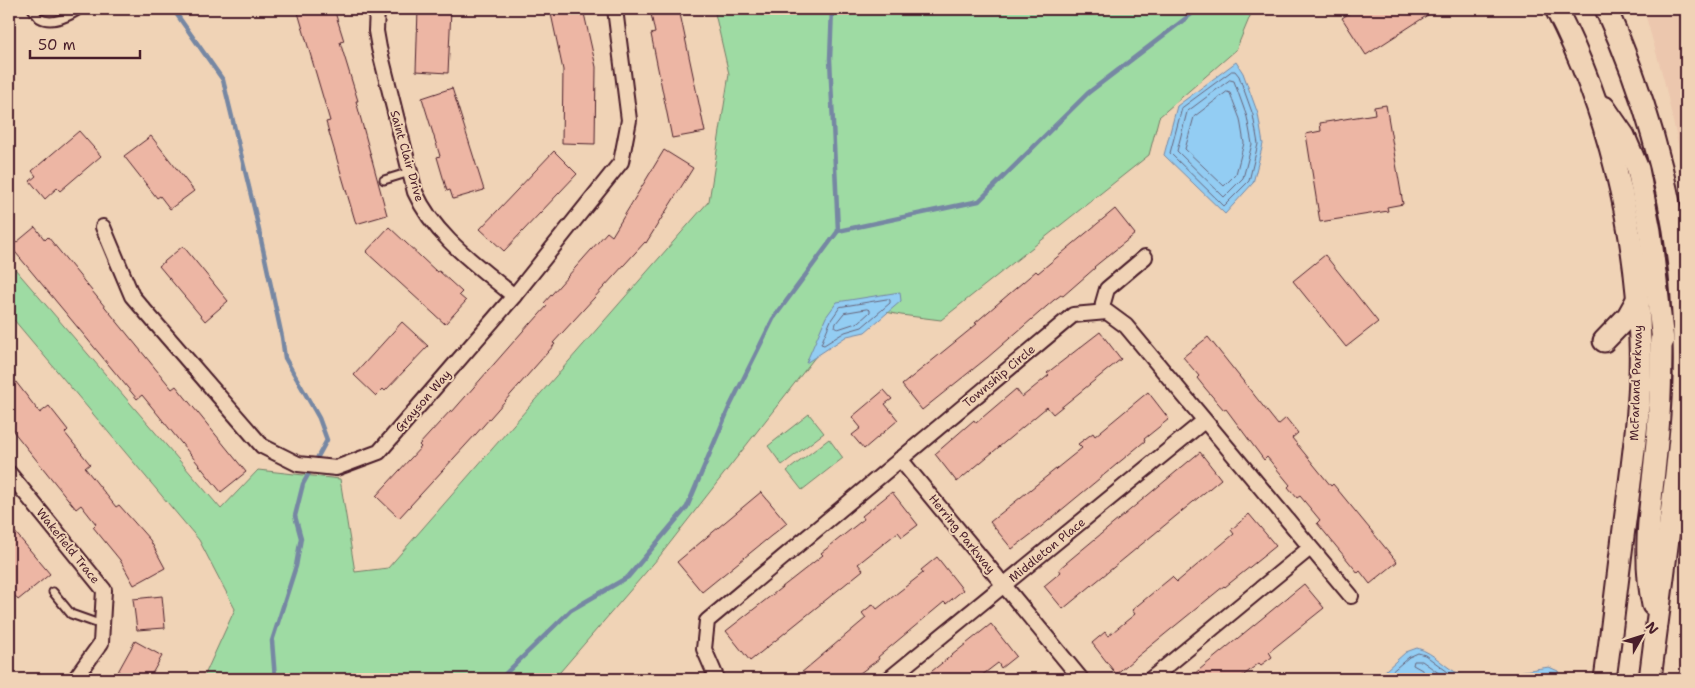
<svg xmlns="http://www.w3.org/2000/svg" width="1695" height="688" font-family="'Shantell Sans',sans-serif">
<rect width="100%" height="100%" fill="#f0d3b6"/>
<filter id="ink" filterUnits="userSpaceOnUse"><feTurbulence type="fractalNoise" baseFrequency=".02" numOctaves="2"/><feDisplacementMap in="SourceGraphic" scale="10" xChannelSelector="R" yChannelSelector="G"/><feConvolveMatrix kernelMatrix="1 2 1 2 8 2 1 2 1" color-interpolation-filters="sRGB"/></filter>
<g filter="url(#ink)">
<path fill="#ecc7ae" d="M 1656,9 L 1686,9 L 1686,181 L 1664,80 L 1646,17 Z"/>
<g fill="#9edba3" stroke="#747d67">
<path d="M 714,9 L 1253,9 L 1236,50 L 1159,117 L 1149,155 L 941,320 L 901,315 L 855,306 L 659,557 L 554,679 L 203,679 L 235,609 L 199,540 L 9,314 L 9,262 L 221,509 L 258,470 L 340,479 L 355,572 L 388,568 L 709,201 L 729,74 Z"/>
<path d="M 809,414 L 824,433 L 782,465 L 768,446 Z"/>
<path d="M 829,439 L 843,458 L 802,490 L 787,471 Z"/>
</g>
<g fill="#93cdf3" stroke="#7687a3">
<path d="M 1236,62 L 1243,73 L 1258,114 L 1263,144 L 1253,183 L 1225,214 L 1164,155 L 1177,106 Z"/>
<path d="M 900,292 L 901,301 L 865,332 L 847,336 L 806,363 L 826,317 L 837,302 Z"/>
<path d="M 1417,648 C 1435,653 1446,669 1460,674 C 1482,681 1525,670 1549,667 L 1558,671 L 1560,679 L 1427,679 L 1409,676 L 1390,679 L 1376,679 L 1406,652 Z"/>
</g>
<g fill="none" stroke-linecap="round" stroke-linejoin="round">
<g stroke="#67657b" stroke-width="1">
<path d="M 1232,71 L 1235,71 L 1239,76 L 1253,115 L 1258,144 L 1249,181 L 1224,206 L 1170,153 L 1182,108 Z"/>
<path d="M 1230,80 L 1234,81 L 1247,117 L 1252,144 L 1243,178 L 1224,197 L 1177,151 L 1187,112 Z"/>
<path d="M 1227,92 L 1230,93 L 1240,119 L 1244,143 L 1236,174 L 1224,186 L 1185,149 L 1194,117 Z"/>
<path d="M 888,299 L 890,300 L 890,303 L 862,327 L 845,332 L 824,345 L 821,344 L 831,320 L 840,307 Z"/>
<path d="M 867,309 L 870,310 L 870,312 L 859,322 L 838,329 L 835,327 L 836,323 L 844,313 Z"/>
<path d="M 1383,679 L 1409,657 L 1418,653 L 1425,655 L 1456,678 L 1463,679"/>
<path d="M 1425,679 L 1422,670 L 1413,665 L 1414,661 L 1422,661 L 1447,679"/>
<path d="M 1495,679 L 1548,673 L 1553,675 L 1555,679"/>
</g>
<g stroke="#7687a3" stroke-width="4.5">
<path d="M 173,9 L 223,80 L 255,212 L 282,337 L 285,358 L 319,418 L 327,440 L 303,484 L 295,516 L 301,538 L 296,566 L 272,641 L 275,679"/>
<path d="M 838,231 L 979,201 L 1088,93 L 1198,9"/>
<path d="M 500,679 L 571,610 L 628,577 L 687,507 L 729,408 L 773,319 L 838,231 L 830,59 L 832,9"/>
</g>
</g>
<g fill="#edb6a4" stroke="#4a1f2b">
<path d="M 297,9 L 334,9 L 344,41 L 340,42 L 358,101 L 356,101 L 387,215 L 356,224 L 326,122 L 330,121 Z"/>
<path d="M 418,9 L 451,9 L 448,73 L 416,71 Z"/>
<path d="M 550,9 L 583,9 L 596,67 L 595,144 L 562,143 L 563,70 Z"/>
<path d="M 650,9 L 679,9 L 705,132 L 672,138 L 651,34 L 655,33 Z"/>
<path d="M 1356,9 L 1437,9 L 1366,55 L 1342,18 Z"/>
<path d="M 452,88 L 484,190 L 453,199 L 450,190 L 447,191 L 437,157 L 440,156 L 422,98 Z"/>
<path d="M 1386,105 L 1403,204 L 1387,207 L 1388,211 L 1320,222 L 1306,134 L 1321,131 L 1320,123 L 1375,114 L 1374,107 Z"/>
<path d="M 79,131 L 101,156 L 60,191 L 57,188 L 45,199 L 30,181 L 36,176 L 32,171 Z"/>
<path d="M 151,136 L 194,191 L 170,209 L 160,196 L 157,198 L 124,156 Z"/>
<path d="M 664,150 L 693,168 L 646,243 L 645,242 L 553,343 L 555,344 L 476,434 L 399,518 L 376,496 L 421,447 L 419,445 L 451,410 L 452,412 L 530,323 L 531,324 L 547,306 L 544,303 L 607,232 L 612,236 Z"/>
<path d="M 554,151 L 577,174 L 504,251 L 480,229 Z"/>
<path d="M 1115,209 L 1135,234 L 1094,267 L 1095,268 L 1063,296 L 1061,295 L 1054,300 L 987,358 L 922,410 L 902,385 L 977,324 L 975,323 L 1036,271 L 1038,273 Z"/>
<path d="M 35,227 L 45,240 L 48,237 L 172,389 L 176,386 L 246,472 L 221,492 L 142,395 L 137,399 L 11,247 Z"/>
<path d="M 389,227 L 437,272 L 439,271 L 462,292 L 459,295 L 466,301 L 445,324 L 366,252 Z"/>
<path d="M 183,246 L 228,301 L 205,321 L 159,266 Z"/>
<path d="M 1325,255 L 1378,322 L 1346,347 L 1293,281 Z"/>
<path d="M 402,322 L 428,346 L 385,391 L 383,389 L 376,396 L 354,375 Z"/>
<path d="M 1100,332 L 1121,359 L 1053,414 L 1047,407 L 957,482 L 935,454 L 974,420 L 976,423 L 1016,389 L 1022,397 L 1049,375 L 1047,373 Z"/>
<path d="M 1208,337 L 1278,425 L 1286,418 L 1298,433 L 1292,438 L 1331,486 L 1333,484 L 1397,562 L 1370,584 L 1360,571 L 1358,573 L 1317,523 L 1320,520 L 1300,496 L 1297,498 L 1288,487 L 1290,485 L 1267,457 L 1264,460 L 1226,409 L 1224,410 L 1205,388 L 1197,378 L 1199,376 L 1183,357 Z"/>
<path d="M 9,373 L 40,413 L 49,406 L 68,430 L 65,433 L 90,464 L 85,468 L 116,507 L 119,505 L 150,540 L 165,568 L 134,585 L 120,560 L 93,527 L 96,524 L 81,505 L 76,509 L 9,426 Z"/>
<path d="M 884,390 L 892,399 L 885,404 L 898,420 L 864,449 L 852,435 L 861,428 L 852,417 Z"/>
<path d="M 1148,392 L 1169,419 L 1144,439 L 1145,441 L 1042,526 L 1012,549 L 990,522 L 1082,448 L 1078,444 L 1093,433 L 1095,436 Z"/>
<path d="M 1200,452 L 1221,479 L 1063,609 L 1044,586 L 1061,572 L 1059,569 L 1072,558 Z"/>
<path d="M 761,492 L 787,523 L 702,592 L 677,562 Z"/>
<path d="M 892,492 L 918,525 L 902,537 L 898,532 L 858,564 L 863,570 L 750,661 L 726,631 L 823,555 L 821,553 L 864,519 L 862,516 Z"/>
<path d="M 1249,514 L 1276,546 L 1225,587 L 1224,586 L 1116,674 L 1092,643 L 1105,632 L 1108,636 L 1135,614 L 1132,610 L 1172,577 L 1177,582 L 1234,534 L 1231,530 Z"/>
<path d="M 9,525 L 50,574 L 18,600 L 9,588 Z"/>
<path d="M 937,557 L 963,590 L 946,604 L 944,602 L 878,657 L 879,659 L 852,679 L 794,679 L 866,618 L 862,613 L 873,604 L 877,609 L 923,573 L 921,570 Z"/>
<path d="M 1304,584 L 1324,608 L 1269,652 L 1272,657 L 1261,665 L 1259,663 L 1239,679 L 1188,679 Z"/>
<path d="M 162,596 L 165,628 L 137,630 L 133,599 Z"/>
<path d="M 991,624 L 1016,656 L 1001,668 L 998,663 L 977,679 L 922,679 Z"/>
<path d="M 135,641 L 162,656 L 149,679 L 114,679 Z"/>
</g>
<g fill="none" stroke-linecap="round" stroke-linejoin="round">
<defs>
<g id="service">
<path d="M 32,9 C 34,11 37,16 39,18 C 52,26 71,16 81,9"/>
<path d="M 384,180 L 410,172"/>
<path d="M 53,592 L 71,614 L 102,625"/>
</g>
<g id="minor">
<path d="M 377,9 L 376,31 L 379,48 L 415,192 C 435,237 477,265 514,296"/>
<path d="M 103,227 L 132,296 L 262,446 L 298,464 L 336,468 L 379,452 L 514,296 L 621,162 L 629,120 L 615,9"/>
<path d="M 1102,312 L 1103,303 L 1107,289 L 1145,257"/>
<path d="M 900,459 L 1081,679"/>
<path d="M 9,473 L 104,590 L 101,643 L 75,679"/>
<path d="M 717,679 L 704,649 L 707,621 L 1073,315 L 1107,312 L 1126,326 L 1351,596"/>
<path d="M 889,679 L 1204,421"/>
<path d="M 1151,679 L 1310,548"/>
</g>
<g id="primary">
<path d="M 1556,9 C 1608,110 1636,226 1640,340 C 1642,396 1634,451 1627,506 C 1619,564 1613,622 1605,679"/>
<path d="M 1606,9 C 1653,113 1682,226 1684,341 C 1686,396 1679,452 1672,507 C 1665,564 1657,622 1650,679"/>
<path d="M 1604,107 L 1624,136 L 1638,169 L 1650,231 L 1663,341"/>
<path d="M 1604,341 L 1628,316 L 1637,300"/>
<path d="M 1653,605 C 1642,555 1651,503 1656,452 C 1660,415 1661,378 1661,341"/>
</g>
</defs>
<use href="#service" stroke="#4a1f2b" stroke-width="11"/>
<use href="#minor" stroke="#4a1f2b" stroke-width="18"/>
<use href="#primary" stroke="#4a1f2b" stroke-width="25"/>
<use href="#service" stroke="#f0d3b6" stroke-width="7"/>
<use href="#minor" stroke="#f0d3b6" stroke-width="14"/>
<use href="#primary" stroke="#f0d3b6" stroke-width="21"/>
</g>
</g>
<g text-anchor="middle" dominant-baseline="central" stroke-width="4" stroke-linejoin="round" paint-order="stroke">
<g font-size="12" fill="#4a1f2b" stroke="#f0d3b6">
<text transform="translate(407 156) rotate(74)">Saint Clair Drive</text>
<text transform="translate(999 376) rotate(-40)">Township Circle</text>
<text transform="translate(1636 383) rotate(-88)">McFarland Parkway</text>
<text transform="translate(423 401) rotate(-49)">Grayson Way</text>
<text transform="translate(962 534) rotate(51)">Herring Parkway</text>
<text transform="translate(68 546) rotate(51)">Wakefield Trace</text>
<text transform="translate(1047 550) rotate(-39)">Middleton Place</text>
</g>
</g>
<rect width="1695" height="688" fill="none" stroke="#f0d3b6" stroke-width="30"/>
<rect x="15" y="15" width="1665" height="658" fill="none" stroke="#4a1f2b" stroke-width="2" filter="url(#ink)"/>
<g transform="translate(1642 636) rotate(51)" stroke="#f0d3b6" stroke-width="4" paint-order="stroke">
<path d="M0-4L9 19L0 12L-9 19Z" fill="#4a1f2b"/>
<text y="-8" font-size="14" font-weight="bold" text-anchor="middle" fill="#4a1f2b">N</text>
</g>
<path d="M30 50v8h110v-8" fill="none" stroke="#4a1f2b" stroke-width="2.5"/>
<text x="38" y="50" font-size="15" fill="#4a1f2b" stroke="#f0d3b6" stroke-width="4" paint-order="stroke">50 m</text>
</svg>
